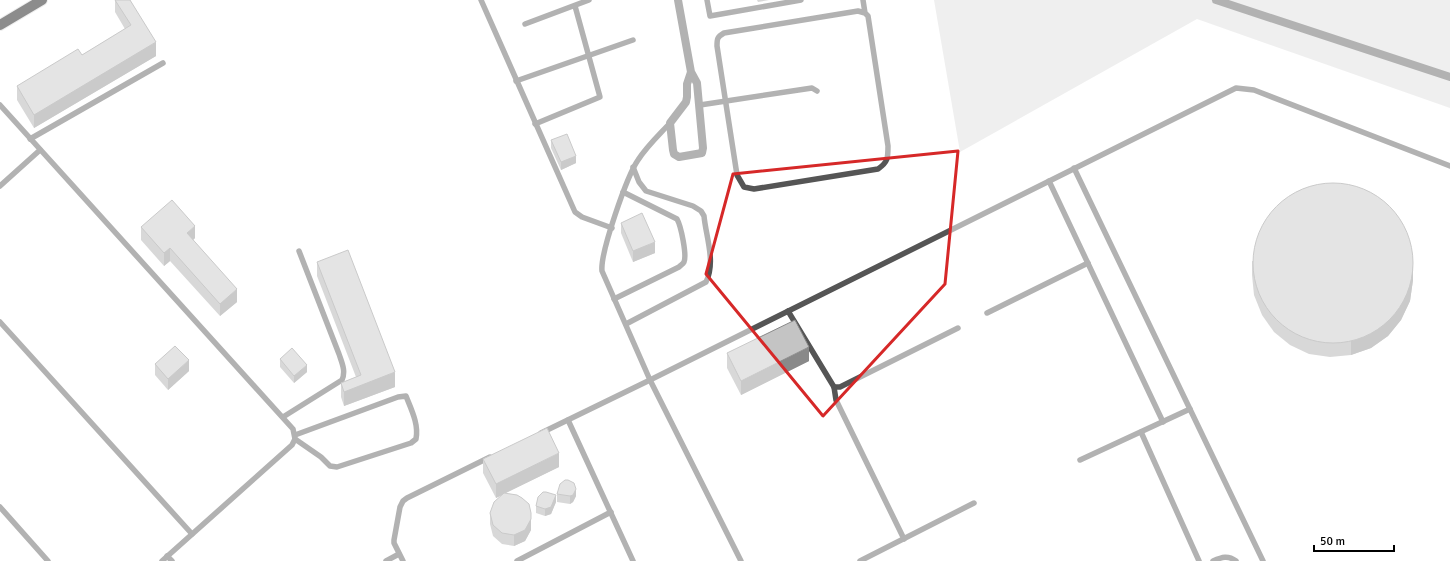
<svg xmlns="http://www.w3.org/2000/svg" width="1450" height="561" font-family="Signika,sans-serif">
<rect width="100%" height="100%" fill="#fff"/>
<path fill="#dcdcdc" d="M 934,0 L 1450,0 L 1450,108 L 1197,19 L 960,152 Z"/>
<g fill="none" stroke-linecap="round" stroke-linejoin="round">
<defs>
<path id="primary" d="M 0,25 L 42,0"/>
</defs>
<use href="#primary" stroke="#dbdbdb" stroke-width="12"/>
<g stroke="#555" stroke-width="5.5">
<path d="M 481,0 L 575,212 L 582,217 L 612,228"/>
<path d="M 707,0 L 710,16 L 801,0"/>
<path d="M 863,0 L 865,13 L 868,16 L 888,146 C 888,158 888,162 878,169 L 754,189 L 744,187 L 737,175 L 717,46 C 717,39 717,37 724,33 L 858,11 L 865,13"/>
<path d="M 525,24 L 589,0"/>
<path d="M 516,81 L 633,40"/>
<path d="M 0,105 L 293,429 L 295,439 L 292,445 L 162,561"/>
<path d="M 700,105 L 812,88 L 817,91"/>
<path d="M 670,123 C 659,135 647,146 638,160 C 627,176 600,253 602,271 L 650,380 L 741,561"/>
<path d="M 535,124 L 600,97 L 575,6"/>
<path d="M 30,139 L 163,63"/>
<path d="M 1074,168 L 1263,561"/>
<path d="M 1049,181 L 1163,422"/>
<path d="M 0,186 L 40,150"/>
<path d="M 614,299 L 679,267 C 681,265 683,264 684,262 C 687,255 681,226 677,219 L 623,192"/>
<path d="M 788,311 L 834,387 L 840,387 L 958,328"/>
<path d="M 987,313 L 1088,263"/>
<path d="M 0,322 L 192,534"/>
<path d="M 626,324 L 706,282 C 716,262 706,237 704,216 L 701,211 L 693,206 L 646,191 L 639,182 L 633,167"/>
<path d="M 834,387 L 836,400 L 904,539"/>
<path d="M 283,417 L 342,380 C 346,371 342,363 339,354 L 299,251"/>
<path d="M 568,420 L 633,561"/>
<path d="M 1141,432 L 1199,561"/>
<path d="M 541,433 L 650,380 L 1236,88 L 1254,90 L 1450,166"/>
<path d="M 295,435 L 398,397 L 406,396 C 411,409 419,424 416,439 L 411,443 L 337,467 L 330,466 L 321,457 L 295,439"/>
<path d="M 1080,460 L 1190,409"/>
<path d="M 0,507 L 48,561"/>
<path d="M 167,556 L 172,561"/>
<path d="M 386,561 L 399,554"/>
<path d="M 403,561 L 394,543 L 394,540 L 400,507 L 403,501 L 407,498 L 490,457"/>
<path d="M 517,561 L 611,512"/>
<path d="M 860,561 L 974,503"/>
<path d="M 1213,561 C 1222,557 1228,555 1236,561"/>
</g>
<path stroke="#555" stroke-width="8" d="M 1216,0 L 1450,77"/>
<path stroke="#555" stroke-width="8" d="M 678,0 L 691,72 L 697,83 L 703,148 L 702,153 L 679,157 L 674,154 L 673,150 L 670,123 L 686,102 L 687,97 L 687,84 L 691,72"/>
<use href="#primary" stroke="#000" stroke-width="10"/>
</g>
<g fill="#a9a9a9">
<path d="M 115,0 L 130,0 L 156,56 L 34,128 L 17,100 L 17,86 L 82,55 L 125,29 L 115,12 Z"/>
<path d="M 757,0 L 769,0 L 758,2 Z"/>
<path d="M 551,140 L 576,163 L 561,170 L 551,148 Z"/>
<path d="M 621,223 L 655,253 L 633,262 L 621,233 Z"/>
<path d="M 141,227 L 195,238 L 193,240 L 237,302 L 220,316 L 170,261 L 164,266 L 141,240 Z"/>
<path d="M 1252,261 L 1413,280 L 1410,301 L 1401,320 L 1388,336 L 1371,348 L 1351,355 L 1330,357 L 1309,354 L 1290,345 L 1274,332 L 1262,315 L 1254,295 L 1252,275 Z"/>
<path d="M 317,262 L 395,387 L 344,406 L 341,397 L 341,383 L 356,377 L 317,276 Z"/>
<path d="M 727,353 L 809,361 L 741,395 L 727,368 Z"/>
<path d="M 280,359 L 307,372 L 294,383 L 280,367 Z"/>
<path d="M 155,364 L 189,371 L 168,390 L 155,375 Z"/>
<path d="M 483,459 L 559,467 L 505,493 L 531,524 L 531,530 L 525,541 L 514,546 L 502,544 L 493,536 L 490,524 L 490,513 L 502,495 L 496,498 L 483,473 Z"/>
<path d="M 557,494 L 576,496 L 573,502 L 570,504 L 557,502 Z"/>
<path d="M 556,502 L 551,514 L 545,516 L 536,513 L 536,506 Z"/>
</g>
<g fill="#898989">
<path d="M 156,42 L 156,56 L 34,128 L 34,115 Z"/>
<path d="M 576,156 L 576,163 L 561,170 L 561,162 Z"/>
<path d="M 195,226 L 195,238 L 187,246 L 187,233 Z"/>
<path d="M 655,242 L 655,253 L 633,262 L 633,251 Z"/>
<path d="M 170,248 L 170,261 L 164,266 L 164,253 Z"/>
<path d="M 1413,266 L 1413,280 L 1410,301 L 1401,320 L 1388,336 L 1371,348 L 1351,355 L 1351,341 Z"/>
<path d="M 237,289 L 237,302 L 220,316 L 220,304 Z"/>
<path d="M 809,347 L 809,361 L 741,395 L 741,381 Z"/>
<path d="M 189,360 L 189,371 L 168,390 L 168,379 Z"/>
<path d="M 307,365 L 307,372 L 294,383 L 294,376 Z"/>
<path d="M 395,372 L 395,387 L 344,406 L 344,392 Z"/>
<path d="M 559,453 L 559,467 L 496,498 L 496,484 Z"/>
<path d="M 576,489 L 576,496 L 573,502 L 570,504 L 570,496 Z"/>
<path d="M 556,495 L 556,502 L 551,514 L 545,516 L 545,509 Z"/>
<path d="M 531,513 L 531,530 L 525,541 L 514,546 L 514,535 Z"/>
</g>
<g fill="#c4c4c4" stroke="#898989">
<path d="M 115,0 L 130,0 L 156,42 L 34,115 L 17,86 L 78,49 L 82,55 L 131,25 Z"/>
<path d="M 567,134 L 576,156 L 561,162 L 551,140 Z"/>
<circle cx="1333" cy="263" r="80"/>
<path d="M 172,200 L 195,226 L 187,233 L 237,289 L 220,304 L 170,248 L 164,253 L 141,227 Z"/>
<path d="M 642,213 L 655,242 L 633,251 L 621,223 Z"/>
<path d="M 348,250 L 395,372 L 344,392 L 341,383 L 361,375 L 317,262 Z"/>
<path d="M 795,320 L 809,347 L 741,381 L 727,353 Z"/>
<path d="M 175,346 L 189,360 L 168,379 L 155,364 Z"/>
<path d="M 292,348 L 307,365 L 294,376 L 280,359 Z"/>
<path d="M 547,428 L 559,453 L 496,484 L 483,459 Z"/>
<path d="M 565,480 L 568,480 L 574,483 L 576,489 L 573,495 L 570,496 L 557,494 L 560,484 Z"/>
<path d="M 543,492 L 546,492 L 556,495 L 551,507 L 545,509 L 536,506 L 538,497 Z"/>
<path d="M 504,493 L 517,495 L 522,498 L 529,504 L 531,513 L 531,519 L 525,530 L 514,535 L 502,533 L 493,525 L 490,513 L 494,502 Z"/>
</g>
<path d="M0 0H1450V561H0ZM 958,151 L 945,284 L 823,416 L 706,274 L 733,174 Z" fill="#fff" fill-opacity=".55" fill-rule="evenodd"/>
<path fill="none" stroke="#d62828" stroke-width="3" stroke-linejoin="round" d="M 958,151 L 945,284 L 823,416 L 706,274 L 733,174 Z"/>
<path d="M1314 545v6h80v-6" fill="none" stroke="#000000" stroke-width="2"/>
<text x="1320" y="545" font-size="12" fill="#000000" stroke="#ffffff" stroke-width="3" paint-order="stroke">50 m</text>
</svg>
